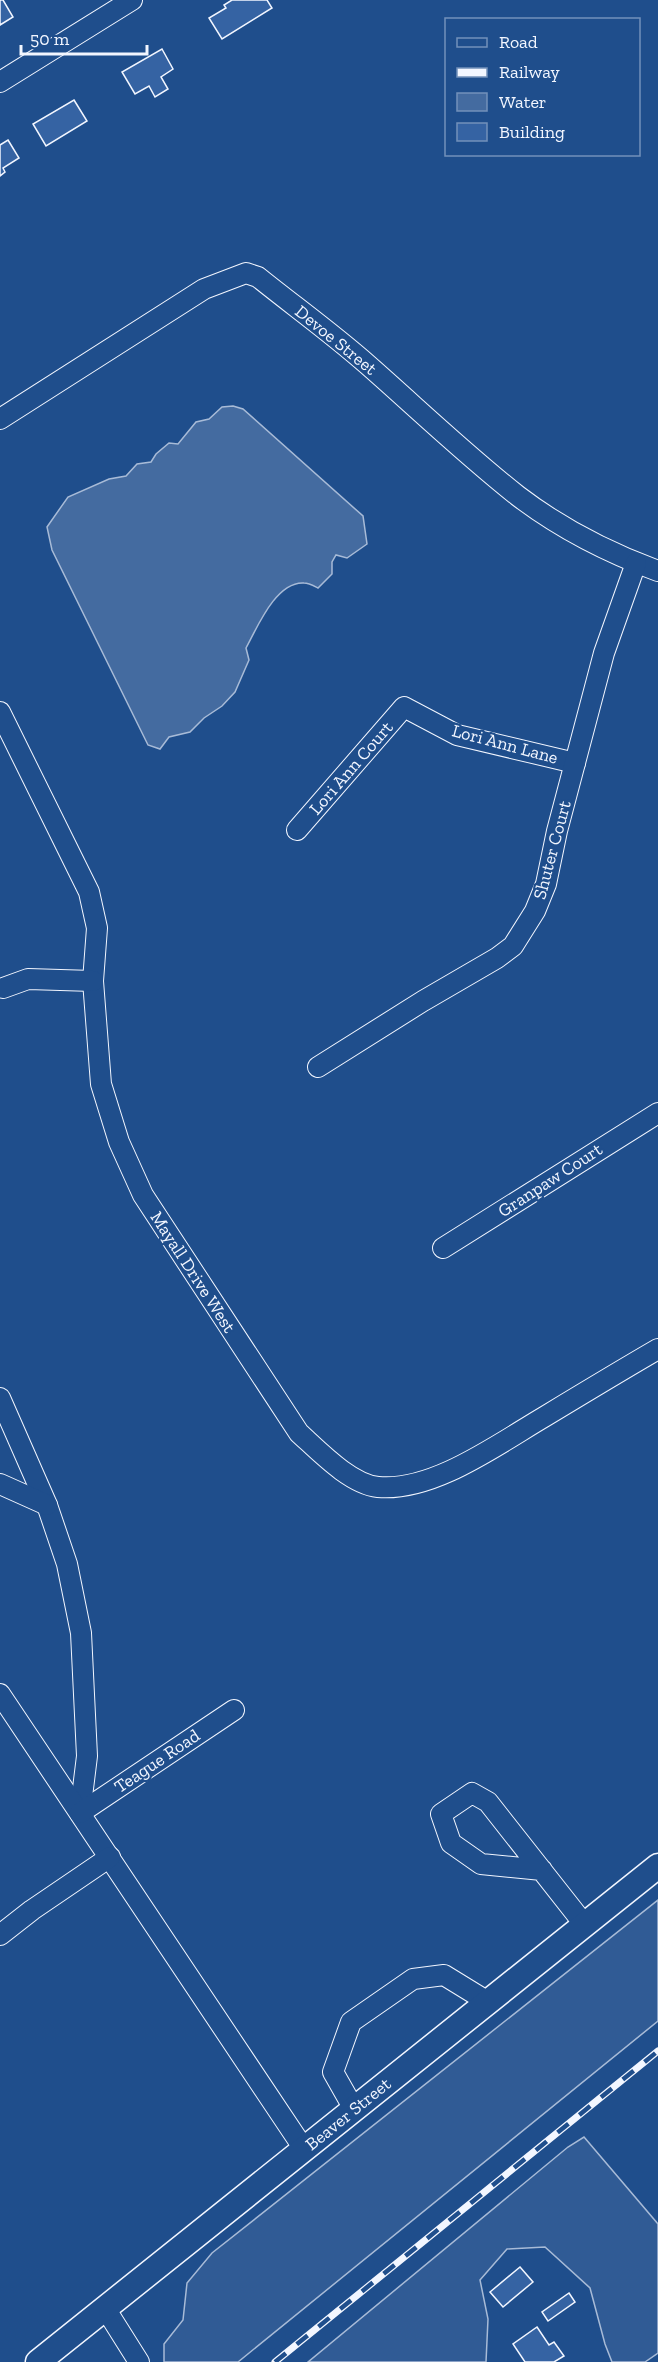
<svg xmlns="http://www.w3.org/2000/svg" width="658" height="2362" font-family="'Zilla Slab',serif">
<rect width="100%" height="100%" fill="#1f4e8c"/>
<g fill="#305b95" stroke="#a8bbd7" stroke-width="1.5">
<path d="M 658,1900 L 658,2021 L 238,2362 L 164,2362 L 164,2344 L 183,2320 L 187,2283 L 212,2253 Z"/>
<path d="M 584,2137 L 658,2224 L 658,2353 L 645,2362 L 612,2362 L 605,2344 L 590,2288 L 545,2247 L 507,2249 L 480,2280 L 488,2319 L 486,2362 L 308,2362 L 568,2147 Z"/>
</g>
<path fill="#446ba0" stroke="#a8bbd7" stroke-width="1.5" d="M 233,406 L 243,409 L 363,516 L 367,544 L 347,558 L 336,555 L 332,562 L 332,574 L 318,588 C 314,586 309,583 304,583 C 276,581 257,628 246,648 L 249,660 L 235,692 L 222,706 L 204,718 L 190,732 L 169,737 L 160,749 L 148,745 L 52,550 L 47,527 L 68,497 L 109,479 L 126,476 L 137,464 L 151,462 L 156,454 L 169,443 L 178,444 L 196,422 L 209,419 L 222,407 Z"/>
<g fill="#3563a3" stroke="#f2f6ff" stroke-width="1.5">
<path d="M 0,0 L 3,0 L 13,17 L 0,25 Z"/>
<path d="M 232,0 L 267,0 L 272,8 L 222,39 L 209,18 L 226,8 L 224,5 Z"/>
<path d="M 162,49 L 173,69 L 161,77 L 168,89 L 155,97 L 149,86 L 135,94 L 122,72 Z"/>
<path d="M 74,100 L 87,121 L 46,146 L 33,124 Z"/>
<path d="M 8,140 L 19,158 L 3,168 L 5,172 L 0,176 L 0,145 Z"/>
<path d="M 520,2267 L 533,2282 L 503,2307 L 490,2292 Z"/>
<path d="M 569,2293 L 575,2302 L 548,2321 L 542,2312 Z"/>
<path d="M 537,2327 L 549,2345 L 554,2342 L 564,2356 L 554,2362 L 525,2362 L 513,2344 Z"/>
</g>
<g fill="none" stroke-linecap="round" stroke-linejoin="round">
<defs>
<g id="minor">
<path d="M 0,82 L 132,0"/>
<path d="M 0,419 L 204,289 L 246,273 L 258,277 C 294,306 333,334 368,365 C 418,409 466,455 518,496 C 560,528 609,553 658,571"/>
<path d="M 0,712 L 89,892 L 97,928 L 93,981 L 101,1084 L 119,1142 L 143,1195 L 299,1433 C 319,1451 350,1484 378,1487 C 433,1492 498,1444 544,1417 C 582,1394 620,1371 658,1349"/>
<path d="M 297,830 L 404,707 L 457,735 L 575,763"/>
<path d="M 3,988 L 28,979 L 93,981"/>
<path d="M 318,1067 L 423,1001 L 497,958 L 513,946 L 535,911 L 546,884 L 557,831 L 604,653 L 636,563"/>
<path d="M 443,1248 L 658,1113"/>
<path d="M 0,1398 L 47,1505 L 67,1564 L 81,1633 L 87,1756 L 80,1813"/>
<path d="M 0,1484 L 47,1505"/>
<path d="M 0,1694 L 304,2149"/>
<path d="M 80,1813 L 234,1710"/>
<path d="M 542,1870 L 481,1864 L 451,1843 L 441,1814 L 472,1793 L 488,1802 L 584,1924"/>
<path d="M 0,1935 L 32,1910 L 110,1857"/>
<path d="M 354,2109 L 333,2072 L 351,2022 L 413,1979 L 444,1975 L 488,2002"/>
<path d="M 105,2308 L 139,2362"/>
</g>
<path id="major" d="M 38,2362 L 658,1866"/>
</defs>
<use href="#minor" stroke="#f2f6ff" stroke-width="22"/>
<use href="#major" stroke="#f2f6ff" stroke-width="27"/>
<use href="#minor" stroke="#1f4e8c" stroke-width="20"/>
<use href="#major" stroke="#1f4e8c" stroke-width="24"/>
<defs>
<path id="rail" d="M 275,2362 L 658,2051"/>
</defs>
<use href="#rail" stroke="#f2f6ff" stroke-width="7"/>
<use href="#rail" stroke="#1f4e8c" stroke-width="4.5" stroke-dasharray="14" stroke-linecap="butt"/>
</g>
<g text-anchor="middle" dominant-baseline="central" stroke-width="4.5" stroke-linejoin="round" paint-order="stroke">
<g font-size="18" fill="#f2f6ff" stroke="#1f4e8c">
<text transform="translate(336 340) rotate(39)">Devoe Street</text>
<text transform="translate(505 744) rotate(15)">Lori Ann Lane</text>
<text transform="translate(351 768) rotate(-49)">Lori Ann Court</text>
<text transform="translate(552 850) rotate(-75)">Shuter Court</text>
<text transform="translate(550 1180) rotate(-33)">Granpaw Court</text>
<text transform="translate(193 1272) rotate(57)">Mayall Drive West</text>
<text transform="translate(157 1761) rotate(-34)">Teague Road</text>
<text transform="translate(348 2114) rotate(-39)">Beaver Street</text>
</g>
</g>
<rect x="445" y="18" width="195" height="138" fill="#1f4e8c" stroke="#7391ba" stroke-width="1.5"/>
<rect x="457" y="38" width="30" height="9" fill="#1f4e8c" stroke="#7391ba" stroke-width="1.5"/>
<text x="499" y="48" font-size="18" fill="#f2f6ff">Road</text>
<rect x="457" y="68" width="30" height="9" fill="#f2f6ff" stroke="#7391ba" stroke-width="1.5"/>
<text x="499" y="78" font-size="18" fill="#f2f6ff">Railway</text>
<rect x="457" y="93" width="30" height="18" fill="#446ba0" stroke="#7391ba" stroke-width="1.5"/>
<text x="499" y="108" font-size="18" fill="#f2f6ff">Water</text>
<rect x="457" y="123" width="30" height="18" fill="#3563a3" stroke="#7391ba" stroke-width="1.5"/>
<text x="499" y="138" font-size="18" fill="#f2f6ff">Building</text>
<path d="M21 45v9h126v-9" fill="none" stroke="#f2f6ff" stroke-width="3"/>
<text x="30" y="45" font-size="18" fill="#f2f6ff" stroke="#1f4e8c" stroke-width="4.5" paint-order="stroke">50 m</text>
</svg>
